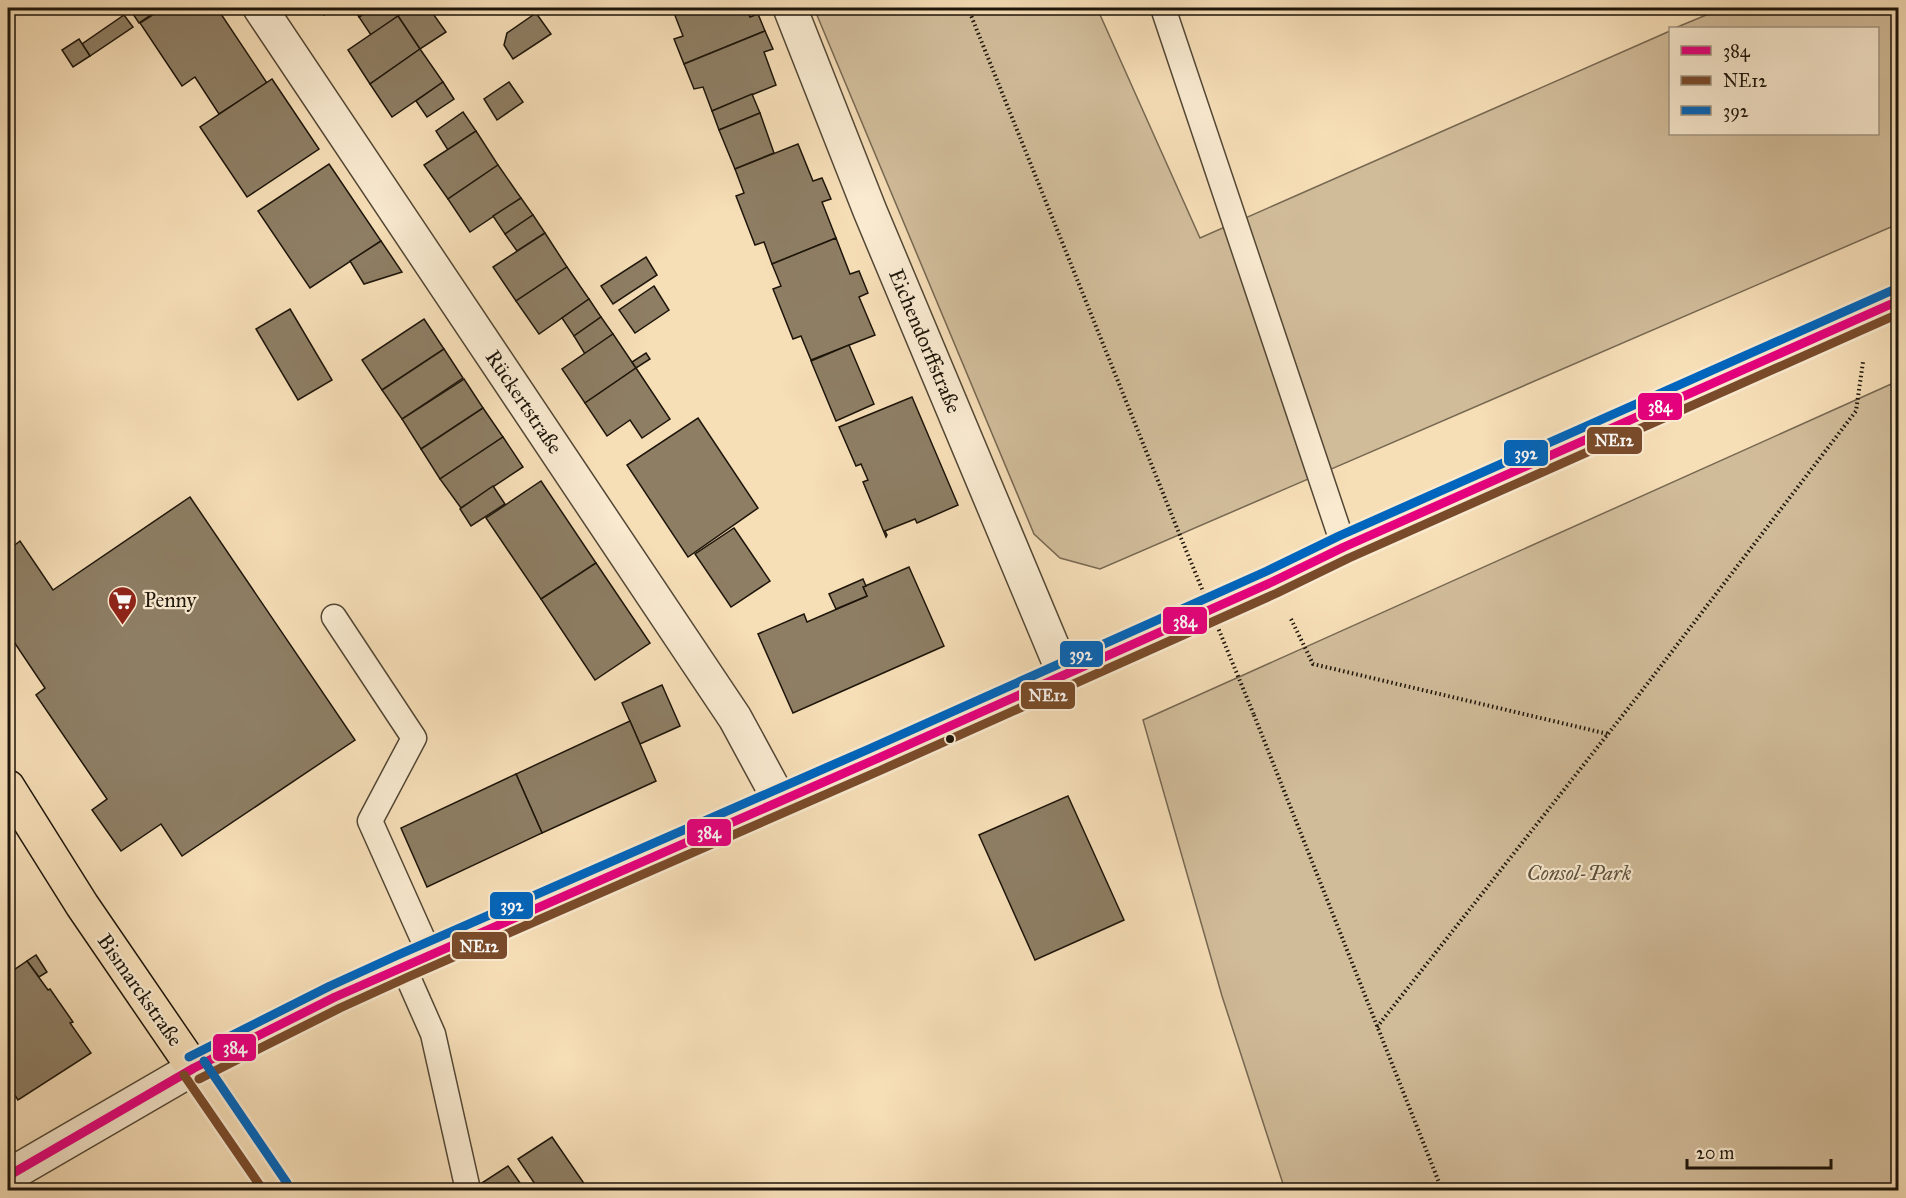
<svg xmlns="http://www.w3.org/2000/svg" width="1906" height="1198" font-family="'IM FELL Great Primer',serif">
<rect width="100%" height="100%" fill="#f6deb7"/>
<filter id="stains"><feTurbulence type="fractalNoise" baseFrequency=".00333" numOctaves="4"/><feColorMatrix values="0 0 0 0 .2 0 0 0 0 .09 0 0 0 0 .02 0 0 0 .5 -.17"/></filter>
<radialGradient id="worn" r=".72"><stop offset=".6" stop-color="#630" stop-opacity="0"/><stop offset="1" stop-color="#630" stop-opacity=".3"/></radialGradient>
<g fill="#d1bc9a" stroke="#776852" stroke-width="1.5">
<path d="M 814,8 L 1097,8 L 1200,238 L 1670,31 L 1670,134 L 1878,134 L 1878,28 L 1675,28 L 1723,8 L 1898,8 L 1898,224 L 1100,569 L 1060,558 L 1034,534 Z"/>
<path d="M 1898,381 L 1898,1190 L 1285,1190 L 1222,996 L 1143,720 Z"/>
</g>
<g fill="#8e7e64" stroke="#1d150a" stroke-width="1.5">
<path d="M 129,8 L 162,8 L 139,23 Z"/>
<path d="M 163,8 L 217,8 L 267,83 L 219,114 L 195,77 L 182,86 L 140,23 Z"/>
<path d="M 318,8 L 335,8 L 324,15 Z"/>
<path d="M 353,8 L 373,8 L 359,17 Z"/>
<path d="M 373,8 L 393,8 L 398,16 L 371,35 L 359,17 Z"/>
<path d="M 410,8 L 429,8 L 446,32 L 420,49 L 398,16 Z"/>
<path d="M 687,8 L 746,8 L 750,17 L 758,14 L 765,31 L 684,64 L 674,39 L 683,36 L 674,13 Z"/>
<path d="M 536,13 L 551,34 L 513,59 L 504,45 L 507,33 Z"/>
<path d="M 124,15 L 133,27 L 90,56 L 82,44 Z"/>
<path d="M 398,16 L 420,49 L 370,84 L 348,50 Z"/>
<path d="M 765,31 L 773,49 L 764,52 L 776,85 L 712,111 L 703,87 L 694,89 L 684,64 Z"/>
<path d="M 79,39 L 90,56 L 73,67 L 62,50 Z"/>
<path d="M 420,49 L 443,82 L 392,117 L 370,84 Z"/>
<path d="M 272,79 L 319,149 L 247,197 L 200,127 Z"/>
<path d="M 443,82 L 454,99 L 427,117 L 416,101 Z"/>
<path d="M 509,82 L 523,102 L 497,120 L 484,99 Z"/>
<path d="M 752,94 L 760,113 L 719,130 L 712,111 Z"/>
<path d="M 463,112 L 476,131 L 448,150 L 436,131 Z"/>
<path d="M 760,113 L 774,153 L 735,169 L 719,130 Z"/>
<path d="M 476,131 L 498,165 L 448,199 L 424,165 Z"/>
<path d="M 798,144 L 813,181 L 822,178 L 831,199 L 822,202 L 836,238 L 772,264 L 764,242 L 755,245 L 736,196 L 744,193 L 735,169 Z"/>
<path d="M 329,164 L 381,241 L 310,288 L 258,211 Z"/>
<path d="M 498,165 L 521,198 L 470,232 L 448,199 Z"/>
<path d="M 521,198 L 533,215 L 505,234 L 493,216 Z"/>
<path d="M 533,215 L 545,233 L 517,251 L 505,234 Z"/>
<path d="M 545,233 L 567,267 L 516,301 L 493,267 Z"/>
<path d="M 836,238 L 850,274 L 859,271 L 868,293 L 859,297 L 875,335 L 811,360 L 801,336 L 793,339 L 773,289 L 781,286 L 772,264 Z"/>
<path d="M 381,241 L 402,272 L 364,284 L 350,261 Z"/>
<path d="M 646,257 L 657,275 L 613,304 L 601,286 Z"/>
<path d="M 567,267 L 589,299 L 539,334 L 516,301 Z"/>
<path d="M 654,286 L 669,310 L 635,333 L 619,310 Z"/>
<path d="M 589,299 L 601,317 L 574,336 L 562,318 Z"/>
<path d="M 290,309 L 332,380 L 298,400 L 256,329 Z"/>
<path d="M 601,317 L 613,334 L 585,354 L 574,336 Z"/>
<path d="M 424,319 L 444,349 L 382,390 L 362,360 Z"/>
<path d="M 613,334 L 636,368 L 585,403 L 562,369 Z"/>
<path d="M 849,345 L 874,404 L 836,421 L 811,361 Z"/>
<path d="M 444,349 L 463,378 L 402,419 L 382,390 Z"/>
<path d="M 646,353 L 650,359 L 636,368 L 632,362 Z"/>
<path d="M 636,368 L 670,419 L 642,438 L 630,420 L 607,436 L 585,403 Z"/>
<path d="M 464,379 L 483,408 L 421,449 L 402,419 Z"/>
<path d="M 912,397 L 958,505 L 917,523 L 915,519 L 885,531 L 887,535 L 886,537 L 863,482 L 868,480 L 861,464 L 856,466 L 839,427 Z"/>
<path d="M 483,408 L 503,437 L 440,479 L 421,449 Z"/>
<path d="M 698,418 L 758,508 L 688,557 L 627,465 Z"/>
<path d="M 503,437 L 523,467 L 461,508 L 440,479 Z"/>
<path d="M 541,481 L 596,563 L 541,599 L 486,518 Z"/>
<path d="M 493,486 L 505,504 L 471,526 L 460,509 Z"/>
<path d="M 190,497 L 355,740 L 182,856 L 161,824 L 121,851 L 92,810 L 107,799 L 36,695 L 45,688 L 8,633 L 8,550 L 20,541 L 53,590 Z"/>
<path d="M 734,528 L 770,581 L 731,607 L 695,554 Z"/>
<path d="M 596,563 L 650,643 L 595,680 L 541,599 Z"/>
<path d="M 909,567 L 944,646 L 793,713 L 758,634 L 804,614 L 807,622 L 867,596 L 863,587 Z"/>
<path d="M 863,579 L 866,586 L 863,587 L 867,596 L 836,609 L 829,594 Z"/>
<path d="M 662,685 L 680,726 L 640,744 L 622,703 Z"/>
<path d="M 630,721 L 656,781 L 542,833 L 516,774 Z"/>
<path d="M 516,774 L 542,833 L 427,887 L 401,828 Z"/>
<path d="M 1068,796 L 1124,920 L 1035,960 L 979,835 Z"/>
<path d="M 36,955 L 47,972 L 39,977 L 27,961 Z"/>
<path d="M 27,961 L 48,990 L 50,989 L 73,1022 L 70,1023 L 91,1053 L 18,1100 L 8,1085 L 8,974 Z"/>
<path d="M 552,1137 L 585,1185 L 596,1190 L 539,1190 L 518,1159 Z"/>
<path d="M 508,1166 L 525,1190 L 471,1190 Z"/>
</g>
<g fill="none" stroke-linecap="round" stroke-linejoin="round">
<defs>
<g id="lane">
<path d="M 1163,8 L 1344,547"/>
<path d="M 334,617 L 414,738 L 370,821 L 430,955"/>
<path d="M 403,966 L 433,1034 L 468,1190"/>
</g>
<g id="street">
<path d="M 260,8 L 735,718 L 780,801"/>
<path d="M 790,8 L 870,211 L 1064,674"/>
<path d="M 8,1176 L 194,1068"/>
</g>
<path id="secondary" d="M 194,1068 L 335,997 L 403,966 L 874,760 L 1272,582 L 1344,547 L 1898,301"/>
<path id="primary" d="M 8,787 L 82,905 L 277,1190"/>
</defs>
<use href="#lane" stroke="#534735" stroke-width="27"/>
<use href="#street" stroke="#534735" stroke-width="36"/>
<use href="#secondary" stroke="#1d150a" stroke-width="36"/>
<use href="#primary" stroke="#1d150a" stroke-width="36"/>
<g stroke="#1d150a" stroke-width="4" stroke-dasharray="1.5 3" stroke-linecap="butt">
<path d="M 968,8 L 1181,538"/>
<path d="M 1291,619 L 1313,664 L 1608,734"/>
<path d="M 1254,715 L 1442,1190"/>
<path d="M 1377,1027 L 1641,692 L 1856,411 L 1863,362"/>
</g>
<use href="#lane" stroke="#f9ead0" stroke-width="24"/>
<use href="#street" stroke="#f9ead0" stroke-width="33"/>
<use href="#secondary" stroke="#f9ead0" stroke-width="33"/>
<use href="#primary" stroke="#f6deb7" stroke-width="33"/>
<path stroke="#1d150a" stroke-width="4" stroke-dasharray="1.5 3" stroke-linecap="butt" d="M 1181,538 L 1254,715"/>
<defs>
<path id="bus-1" d="M 8,1176 L 194,1068 L 335,997 L 874,760 L 1272,582 L 1344,547 L 1898,301"/>
<g id="bus-2">
<path d="M 184,1075 L 263,1190"/>
<path d="M 199,1079 L 340,1008 L 408,977 L 879,771 L 1277,593 L 1349,558 L 1898,314"/>
</g>
<g id="bus-3">
<path d="M 189,1057 L 330,986 L 398,955 L 869,749 L 1267,571 L 1339,536 L 1893,290"/>
<path d="M 204,1061 L 287,1183"/>
</g>
</defs>
<use href="#bus-1" stroke="#f9ead0" stroke-width="14"/>
<use href="#bus-2" stroke="#f9ead0" stroke-width="14"/>
<use href="#bus-3" stroke="#f9ead0" stroke-width="14"/>
<use href="#bus-1" stroke="#e5007d" stroke-width="9"/>
<use href="#bus-2" stroke="#7a4b2a" stroke-width="9"/>
<use href="#bus-3" stroke="#0065bd" stroke-width="9"/>
</g>
<defs>
<symbol id="supermarket-pin" viewBox="-11 -11 22 30"><path d="M0 17L-7.5 6A9.5 9.5 0 1 1 7.5 6Z" fill="#8f2418" stroke="#f9ead0"/><path d="M-6-5.5h2.5l.6 2H6L4.5 2H-2.5L-4.4-4H-6ZM-1.5 3.2a1.3 1.3 0 1 0 .1 0ZM3 3.2a1.3 1.3 0 1 0 .1 0Z" fill="#fff"/></symbol>
</defs>
<g fill-rule="evenodd">
<use href="#supermarket-pin" x="106" y="584" width="33" height="45"/>
</g>
<circle fill="#1d150a" stroke="#f9ead0" stroke-width="2" cx="950" cy="739" r="5"/>
<g text-anchor="middle" dominant-baseline="central" stroke-width="4.5" stroke-linejoin="round" paint-order="stroke">
<g font-size="21" fill="#1d150a" stroke="#f9ead0">
<text transform="translate(925 341) rotate(67)">Eichendorffstraße</text>
<text transform="translate(524 402) rotate(56)">Rückertstraße</text>
<text transform="translate(140 990) rotate(55)">Bismarckstraße</text>
</g>
<g font-size="21" fill="#1d150a" stroke="#f9ead0" text-anchor="start">
<text x="144" y="600">Penny</text>
</g>
<g font-size="21" font-style="italic" fill="#5c4f3c" stroke="#f9ead0">
<text x="1579" y="873">Consol-Park</text>
</g>
</g>
<g stroke="#f9ead0" stroke-width="2">
<rect x="1637" y="392" width="46" height="29" rx="6" fill="#e5007d"/>
<rect x="1586" y="426" width="57" height="29" rx="6" fill="#7a4b2a"/>
<rect x="1503" y="439" width="46" height="28" rx="6" fill="#0065bd"/>
<rect x="1162" y="606" width="46" height="29" rx="6" fill="#e5007d"/>
<rect x="1059" y="640" width="45" height="28" rx="6" fill="#0065bd"/>
<rect x="1020" y="681" width="56" height="29" rx="6" fill="#7a4b2a"/>
<rect x="686" y="818" width="46" height="29" rx="6" fill="#e5007d"/>
<rect x="489" y="891" width="45" height="29" rx="6" fill="#0065bd"/>
<rect x="451" y="931" width="57" height="29" rx="6" fill="#7a4b2a"/>
<rect x="212" y="1033" width="45" height="29" rx="6" fill="#e5007d"/>
</g>
<g font-size="16" text-anchor="middle" font-weight="bold" fill="#fff">
<text x="1660" y="412">384</text>
<text x="1614" y="446">NE12</text>
<text x="1526" y="459">392</text>
<text x="1185" y="627">384</text>
<text x="1081" y="660">392</text>
<text x="1048" y="701">NE12</text>
<text x="709" y="838">384</text>
<text x="512" y="911">392</text>
<text x="479" y="952">NE12</text>
<text x="235" y="1053">384</text>
</g>
<rect width="1906" height="1198" fill="none" stroke="#f6deb7" stroke-width="30"/>
<rect x="9" y="9" width="1888" height="1180" fill="none" stroke="#1d150a" stroke-width="3"/>
<rect x="15" y="15" width="1876" height="1168" fill="none" stroke="#1d150a" stroke-width="1.5"/>
<rect x="1669" y="27" width="210" height="108" fill="#f9ead0" stroke="#a19581" stroke-width="1.5"/>
<rect x="1681" y="46" width="30" height="9" fill="#e5007d" stroke="#a19581" stroke-width="1.5"/>
<text x="1723" y="57" font-size="18" fill="#1d150a">384</text>
<rect x="1681" y="76" width="30" height="9" fill="#7a4b2a" stroke="#a19581" stroke-width="1.5"/>
<text x="1723" y="87" font-size="18" fill="#1d150a">NE12</text>
<rect x="1681" y="106" width="30" height="9" fill="#0065bd" stroke="#a19581" stroke-width="1.5"/>
<text x="1723" y="117" font-size="18" fill="#1d150a">392</text>
<path d="M1687 1159v9h144v-9" fill="none" stroke="#1d150a" stroke-width="3"/>
<text x="1696" y="1159" font-size="18" fill="#1d150a" stroke="#f9ead0" stroke-width="4.5" paint-order="stroke">20 m</text>
<rect width="100%" height="100%" filter="url(#stains)"/>
<rect width="100%" height="100%" fill="url(#worn)"/>
</svg>
